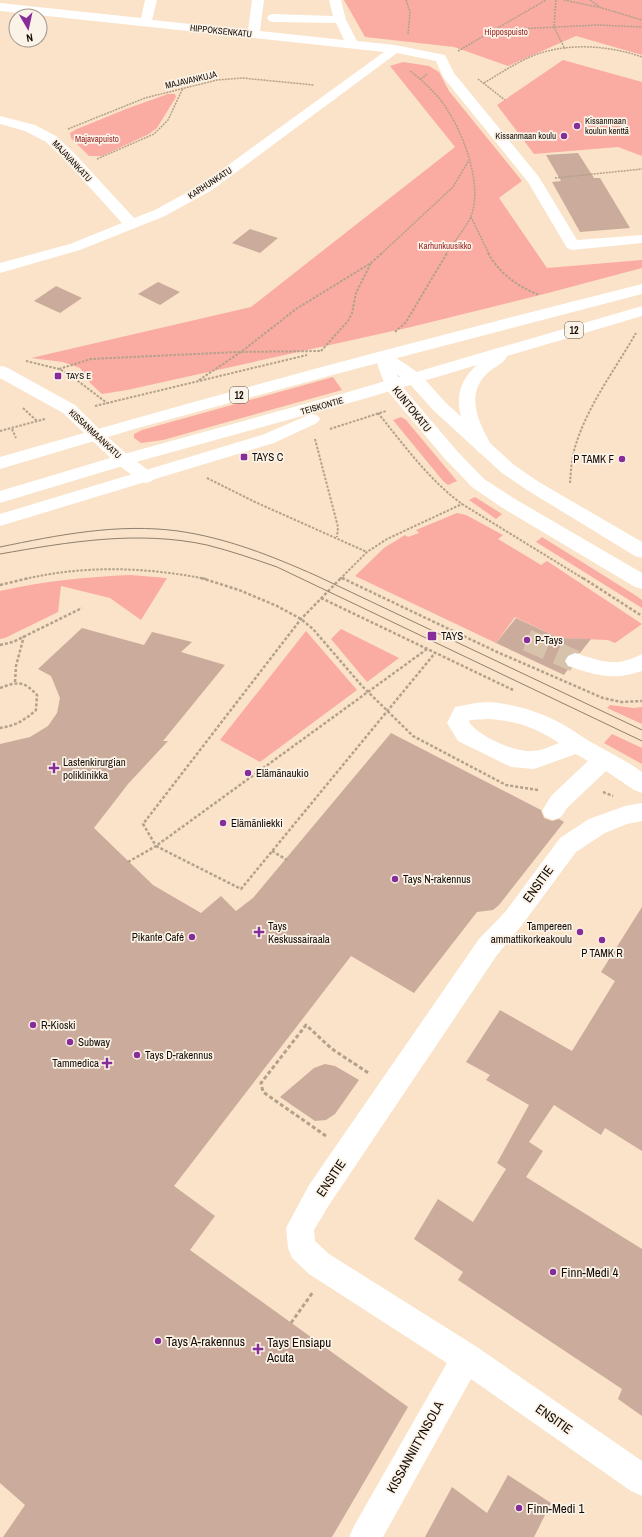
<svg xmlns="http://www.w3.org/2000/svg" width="642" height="1537" font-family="'Archivo Narrow',sans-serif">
<rect width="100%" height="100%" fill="#fae3c8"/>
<g fill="#faaca3">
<path d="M 344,0 L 642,0 L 642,55 L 576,36 L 508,66 L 454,47 L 365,37 Z"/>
<path d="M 563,60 L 642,82 L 642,156 L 618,147 L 534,154 L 497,105 Z"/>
<path d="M 403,62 L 429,66 L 439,72 L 449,91 L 522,181 L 499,198 L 547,268 L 642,260 L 642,268 L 548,293 L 411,327 L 127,390 L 102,394 L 91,384 L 80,368 L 63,362 L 31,358 L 251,307 L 455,147 L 390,66 Z"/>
<path d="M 168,94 L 175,94 L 176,97 L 157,128 L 149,134 L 102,156 L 89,156 L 71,138 L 70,133 L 77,129 L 126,109 Z"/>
<path d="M 333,377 L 342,390 L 163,440 L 141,443 L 134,438 L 134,434 L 142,430 Z"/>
<path d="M 401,417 L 406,420 L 457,481 L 448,485 L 443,481 L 393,420 Z"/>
<path d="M 475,497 L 502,514 L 496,519 L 469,500 Z"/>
<path d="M 457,513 L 466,515 L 503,535 L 498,539 L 541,565 L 547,561 L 642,624 L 615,643 L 608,640 L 559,638 L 515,617 L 496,643 L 355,576 L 384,548 L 405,535 L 408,537 L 419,533 L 416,530 Z"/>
<path d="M 542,537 L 635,595 L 642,600 L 642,608 L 536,542 Z"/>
<path d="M 131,575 L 167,578 L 141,620 L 110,598 L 61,586 L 58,612 L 5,638 L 0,639 L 0,591 C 45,581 85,577 131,575 Z"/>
<path d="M 341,629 L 399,658 L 367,682 L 331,639 Z"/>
<path d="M 306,631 L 357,690 L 260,762 L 220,740 Z"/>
<path d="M 610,705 L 634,708 L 642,707 L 642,724 L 607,708 Z"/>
<path d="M 612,734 L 642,748 L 642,764 L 604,743 Z"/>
</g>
<g fill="#cbab9b">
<path d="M 578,153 L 594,178 L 600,178 L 630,228 L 580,232 L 552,182 L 561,181 L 546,155 Z"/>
<path d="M 250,229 L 278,238 L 260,253 L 232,243 Z"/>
<path d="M 158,282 L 180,292 L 160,305 L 138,294 Z"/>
<path d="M 56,286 L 82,298 L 60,313 L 34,301 Z"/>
<path d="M 516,618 L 559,638 L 591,639 L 580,653 L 574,652 L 567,655 L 564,662 L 569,668 L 564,675 L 496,643 Z"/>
<path d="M 82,628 L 144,645 L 152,632 L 192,642 L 181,652 L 225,665 L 163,741 L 168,741 L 128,784 L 94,828 L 153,885 L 201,913 L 221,896 L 236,911 L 253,898 L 391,733 L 541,810 L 544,818 L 552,821 L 559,819 L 564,822 L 499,905 L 493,910 L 477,912 L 414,993 L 351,956 L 174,1186 L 215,1216 L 190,1250 L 408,1407 L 332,1537 L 3,1537 L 25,1505 L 0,1483 L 0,744 L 30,737 L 48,726 L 57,713 L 60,698 L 51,676 L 38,669 Z"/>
<path d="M 642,907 L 642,1151 L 605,1128 L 601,1135 L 554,1105 L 529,1142 L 543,1151 L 526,1177 L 642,1249 L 642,1416 L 618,1399 L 622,1389 L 458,1280 L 463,1272 L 414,1239 L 438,1199 L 473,1222 L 506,1169 L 497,1163 L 529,1105 L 486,1080 L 490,1075 L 466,1062 L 500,1010 L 572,1051 L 615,981 L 601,972 Z"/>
<path d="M 325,1064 L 335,1066 L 359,1080 L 335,1114 L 326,1120 L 315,1121 L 280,1097 L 314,1068 Z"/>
<path d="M 508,1475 L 551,1503 L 534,1537 L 425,1537 L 452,1487 L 487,1513 Z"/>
</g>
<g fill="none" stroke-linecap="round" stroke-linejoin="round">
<path stroke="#d7c3ab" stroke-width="22" stroke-dasharray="22 11" stroke-linecap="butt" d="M 527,640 L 575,661"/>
<g stroke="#b3a18c" stroke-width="1.5" stroke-dasharray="2 1" stroke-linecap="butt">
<path d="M 406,0 L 410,12 L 408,34"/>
<path d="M 556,0 L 554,27 L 565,49"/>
<path d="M 564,0 L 602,8 L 642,20"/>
<path d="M 590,0 L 600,7"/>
<path d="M 495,30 L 598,25 L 642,27"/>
<path d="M 458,51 L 546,0"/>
<path d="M 410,71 C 421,79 430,88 439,98 C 460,124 481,176 473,210 C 469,226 455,239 446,254"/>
<path d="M 421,79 L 427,74"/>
<path d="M 478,79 L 505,100"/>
<path d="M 484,83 C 499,74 514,64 530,57 C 564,42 608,45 642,57"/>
<path d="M 68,129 L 145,98 L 217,80 L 242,78 L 314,85"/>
<path d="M 97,159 L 154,134 L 168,120 L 183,88"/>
<path d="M 555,178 L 642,169"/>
<path d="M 471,217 L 489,254"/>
<path d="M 381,254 L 453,187 L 469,160"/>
</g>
<g stroke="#b3a18c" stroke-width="2" stroke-dasharray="2.5 1.5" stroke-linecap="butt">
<path d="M 488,253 C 500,274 517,286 539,295"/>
<path d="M 395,332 L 406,322 L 447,253"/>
<path d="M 321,351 L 348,321 L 352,313 L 356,293 L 371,263"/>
<path d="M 26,361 L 59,369 L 70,375 L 107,403"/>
<path d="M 59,369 L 91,359 L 237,352 L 321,351"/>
<path d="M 199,380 L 241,352 L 296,309 L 371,263 L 382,253"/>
<path d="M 95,406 L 307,355"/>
<path d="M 23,408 L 37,421"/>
<path d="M 378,413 C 404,445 429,480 462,504 L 584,579"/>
<path d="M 12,429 L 16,438"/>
<path d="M 330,429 L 386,411"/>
<path d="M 0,431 L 45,419"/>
<path d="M 315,439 L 338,527 L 337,537"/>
<path d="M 207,478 L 255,502 L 367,552"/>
<path d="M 570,483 C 571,469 572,454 577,441 C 590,402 616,368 636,333"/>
<path d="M 342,578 L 345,579"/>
<path d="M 25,579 C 85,565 146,567 206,579"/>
<path d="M 340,579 L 367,552 L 387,539 L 462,504"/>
</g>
<g stroke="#b3a18c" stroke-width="2.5" stroke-dasharray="3 2" stroke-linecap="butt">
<path d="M 201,578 L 239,590 L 277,606 L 301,619 L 313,629 L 362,686 L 413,736 L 506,785 L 538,790"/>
<path d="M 342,578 L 497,652 L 603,698 L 621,702 L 642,701"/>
<path d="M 583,578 L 642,616"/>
<path d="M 0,585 L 29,578"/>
<path d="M 321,598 L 513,690"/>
<path d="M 0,645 L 13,642 L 82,608"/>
<path d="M 427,649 L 156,846 L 241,889 L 435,653"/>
<path d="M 15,682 L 16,666 L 24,636"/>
<path d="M 0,688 C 18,681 24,681 37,695 L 36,710 C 25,720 15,726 0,728"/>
<path d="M 603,792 L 613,796"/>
<path d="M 272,851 L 287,860"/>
<path d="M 128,862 L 156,846 L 143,824 L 301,619 L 341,578"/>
</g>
<g stroke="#b3a18c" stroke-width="3" stroke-dasharray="4 2.5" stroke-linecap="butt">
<path d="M 326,1136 L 263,1092 L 261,1083 L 306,1025 L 332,1049 L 370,1074"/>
<path d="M 291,1323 L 313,1292"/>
</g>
<g fill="#fff" fill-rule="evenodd">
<path d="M 145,0 L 157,0 L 152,20 L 248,30 L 252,0 L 264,0 L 260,31 L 344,40 L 336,23 L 273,22 L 269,21 L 267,18 L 269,15 L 273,14 L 333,16 L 329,0 L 341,0 L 346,20 L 357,41 L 395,45 L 445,55 L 454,73 L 539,177 L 577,240 L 642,235 L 642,243 L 572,250 L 567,248 L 528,182 L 443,77 L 436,61 L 397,53 L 212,190 L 165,216 L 80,250 L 0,273 L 0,263 L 70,244 L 122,223 L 64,159 L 46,142 L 25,131 L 0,124 L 0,116 L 35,125 L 56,136 L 74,153 L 134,218 L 155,210 L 202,184 L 384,52 L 0,11 L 0,3 L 141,18 Z"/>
<path d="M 383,352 L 389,353 L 420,374 L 446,403 L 514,465 L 539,482 L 642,542 L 642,558 L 635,556 L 527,490 L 502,473 L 434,411 L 408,382 L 397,374 L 400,384 L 457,451 L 484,479 L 515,499 L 642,573 L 642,589 L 635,587 L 501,507 L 472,487 L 445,459 L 386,389 L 375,357 L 377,353 Z"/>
<path d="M 0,366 L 6,367 L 75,405 L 101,431 L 129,456 L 152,473 L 155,477 L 152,481 L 146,483 L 140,481 L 117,464 L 63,413 L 0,378 Z"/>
<path d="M 575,653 C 591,658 611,666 627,660 C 632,659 637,656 642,654 L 642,671 C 614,681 595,675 568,666 L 565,661 L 568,656 Z"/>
<path d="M 488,702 C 517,704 544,713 569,728 C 576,732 582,737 589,741 C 607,751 625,760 642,772 L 642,793 L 634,790 L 606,771 L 567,808 L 561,817 L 553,820 L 545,817 L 542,811 L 551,796 L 588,761 L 576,754 L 534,769 L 511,767 L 458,741 L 447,723 L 455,707 L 476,703 ZM 488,719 C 514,720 537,728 559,743 C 551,746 541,751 532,751 C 516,753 478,736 469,722 L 470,720 Z"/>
<path d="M 642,803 L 642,821 L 627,824 L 605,833 L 576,852 L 522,925 L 497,955 L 329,1205 L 314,1230 L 315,1241 L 329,1254 L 477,1347 L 642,1461 L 642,1496 L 631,1491 L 471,1379 L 383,1537 L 349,1537 L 354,1526 L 447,1363 L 309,1274 L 292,1258 L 288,1248 L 286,1228 L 309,1185 L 479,939 L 506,911 L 560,838 L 589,819 L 625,806 Z"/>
</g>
<g fill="#fff" fill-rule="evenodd">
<path d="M 642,284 L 642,294 L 340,373 L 138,428 L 0,469 L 0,457 C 213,395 427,338 642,284 Z"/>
<path d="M 642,306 L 642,316 L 507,356 C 505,362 497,366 491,370 C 463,392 478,422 493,448 L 490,452 L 484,454 L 478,452 C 459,423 447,391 477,365 L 360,400 L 129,464 L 0,503 L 0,491 L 117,456 L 348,392 Z"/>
<path d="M 311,414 L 317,415 L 320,419 L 317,423 L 274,443 L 0,526 L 0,514 L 262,435 Z"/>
</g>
<g stroke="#90806e" stroke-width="1">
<path d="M 0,547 C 58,535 118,523 178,531 C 227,538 272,556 317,576 L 642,730"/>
<path d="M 0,554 C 68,542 138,530 207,545 C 231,551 254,559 277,567 L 642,741"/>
</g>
</g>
<g fill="#862d9a" stroke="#fcf3e8" stroke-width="1.5">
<circle cx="577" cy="126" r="4"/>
<circle cx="564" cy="136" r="4"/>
<rect x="54" y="372" width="8" height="8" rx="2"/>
<rect x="240" y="453" width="8" height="8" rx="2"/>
<circle cx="622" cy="459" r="4"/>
<rect x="427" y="631" width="10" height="10" rx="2"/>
<circle cx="527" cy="640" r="4"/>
<path d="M52 762h4v4h4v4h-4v4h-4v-4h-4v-4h4z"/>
<circle cx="248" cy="773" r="4"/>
<circle cx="223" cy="823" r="4"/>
<circle cx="395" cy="879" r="4"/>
<path d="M257 926h4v4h4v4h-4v4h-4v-4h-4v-4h4z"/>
<circle cx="580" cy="932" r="4"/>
<circle cx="192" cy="937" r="4"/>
<circle cx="602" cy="940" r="4"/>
<circle cx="33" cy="1025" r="4"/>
<circle cx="70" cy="1042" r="4"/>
<circle cx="137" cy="1055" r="4"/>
<path d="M105 1057h4v4h4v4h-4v4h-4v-4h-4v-4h4z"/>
<circle cx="553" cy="1272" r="4"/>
<circle cx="158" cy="1341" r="4"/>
<path d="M256 1343h4v4h4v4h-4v4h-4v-4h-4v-4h4z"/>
<circle cx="519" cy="1508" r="4"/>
</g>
<g text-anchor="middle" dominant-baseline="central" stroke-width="3.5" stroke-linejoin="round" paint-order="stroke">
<g font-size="9" fill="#130b04" stroke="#fcf3e8">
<text transform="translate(221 31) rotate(6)">HIPPOKSENKATU</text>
<text transform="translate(191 80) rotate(-13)">MAJAVANKUJA</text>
<text transform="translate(72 161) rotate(47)">MAJAVANKATU</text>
<text transform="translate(210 183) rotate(-33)">KARHUNKATU</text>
<text transform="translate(322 406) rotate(-16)">TEISKONTIE</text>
<text transform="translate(95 434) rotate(43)">KISSANMAANKATU</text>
</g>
<g font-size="9" fill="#951f1e" stroke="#fcf3e8">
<text x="506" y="32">Hippospuisto</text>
<text x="97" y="139">Majavapuisto</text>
<text x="445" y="246">Karhunkuusikko</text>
</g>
<g font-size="9" fill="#130b04" stroke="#fcf3e8" text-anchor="start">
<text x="585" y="121">Kissanmaan<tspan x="585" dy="10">koulun kenttä</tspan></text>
<text x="556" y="136" text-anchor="end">Kissanmaan koulu</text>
<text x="66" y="376">TAYS E</text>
</g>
<g fill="#fcf3e8" stroke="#595148" stroke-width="1">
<rect x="565" y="322" width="18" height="16" rx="3"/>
<rect x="230" y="387" width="18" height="16" rx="3"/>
</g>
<g font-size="10" font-weight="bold" fill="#130b04">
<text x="574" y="330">12</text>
<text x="239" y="395">12</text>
</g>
<g font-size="11" fill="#130b04" stroke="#fcf3e8">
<text transform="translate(412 409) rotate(51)">KUNTOKATU</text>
</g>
<g font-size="11" fill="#130b04" stroke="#fcf3e8" text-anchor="start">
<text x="252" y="457">TAYS C</text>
<text x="614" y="459" text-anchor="end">P TAMK F</text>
<text x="441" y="636">TAYS</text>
<text x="535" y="640">P-Tays</text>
<text x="63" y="762">Lastenkirurgian<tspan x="63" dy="13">poliklinikka</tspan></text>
<text x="256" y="773">Elämänaukio</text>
<text x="231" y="823">Elämänliekki</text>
<text x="403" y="879">Tays N-rakennus</text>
<text x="268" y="926">Tays<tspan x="268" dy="13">Keskussairaala</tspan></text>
<text x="572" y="926" text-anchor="end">Tampereen<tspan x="572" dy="13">ammattikorkeakoulu</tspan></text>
<text x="184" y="937" text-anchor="end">Pikante Café</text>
<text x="602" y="953" text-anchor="middle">P TAMK R</text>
<text x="41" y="1025">R-Kioski</text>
<text x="78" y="1042">Subway</text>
<text x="145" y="1055">Tays D-rakennus</text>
<text x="99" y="1063" text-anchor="end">Tammedica</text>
</g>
<g font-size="13" fill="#130b04" stroke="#fcf3e8">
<text transform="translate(538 884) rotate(-54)">ENSITIE</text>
<text transform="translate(331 1178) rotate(-56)">ENSITIE</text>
<text transform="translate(554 1419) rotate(35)">ENSITIE</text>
<text transform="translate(415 1447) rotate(-61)">KISSANNIITYNSOLA</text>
</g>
<g font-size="13" fill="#130b04" stroke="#fcf3e8" text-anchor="start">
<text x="561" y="1272">Finn-Medi 4</text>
<text x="166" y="1341">Tays A-rakennus</text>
<text x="267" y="1342">Tays Ensiapu<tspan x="267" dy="15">Acuta</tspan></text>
<text x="527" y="1508">Finn-Medi 1</text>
</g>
</g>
<g transform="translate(28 28) rotate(171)"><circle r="19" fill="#fcf3e8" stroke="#9f968d"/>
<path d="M0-3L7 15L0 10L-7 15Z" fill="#862d9a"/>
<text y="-6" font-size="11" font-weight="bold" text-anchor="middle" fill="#130b04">N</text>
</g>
</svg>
